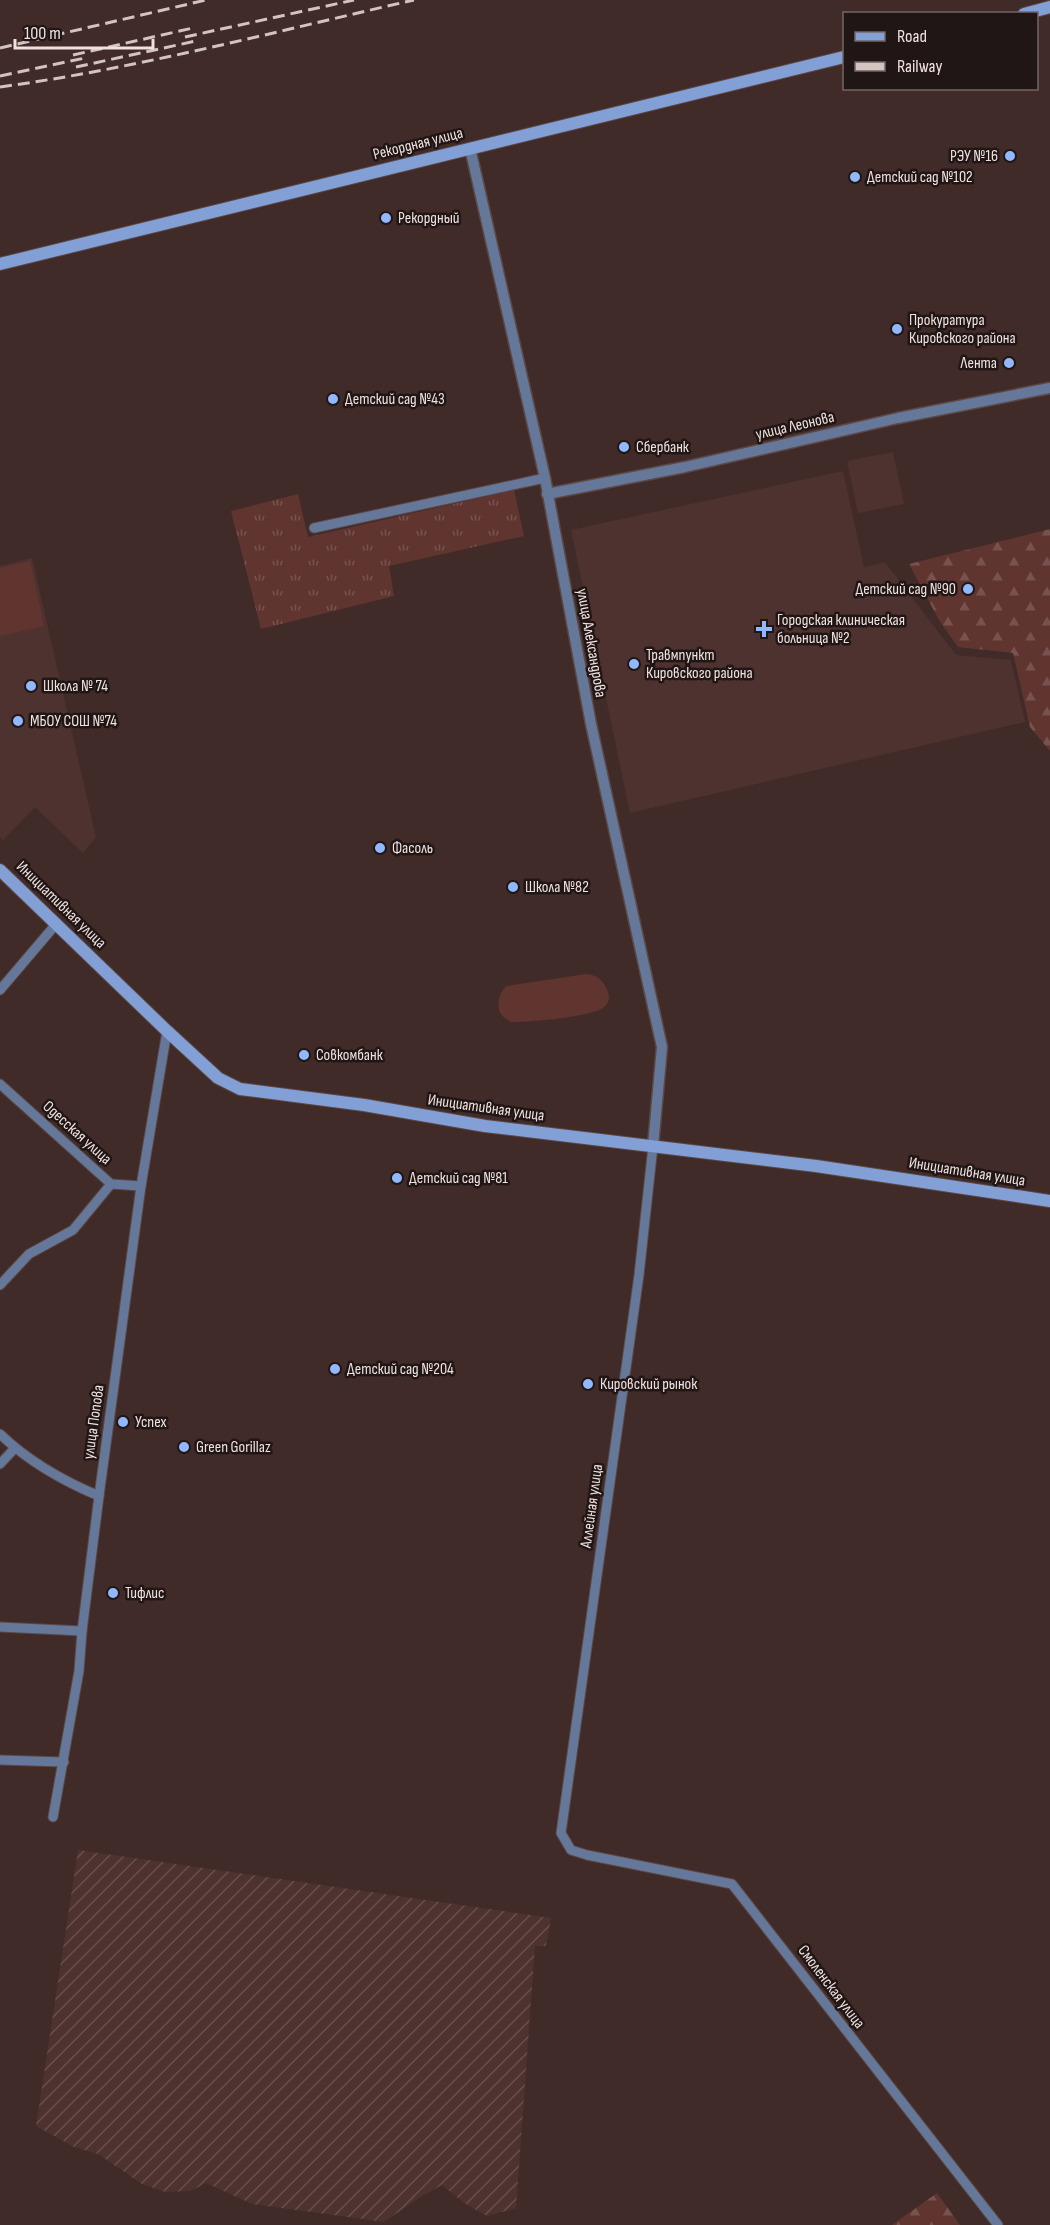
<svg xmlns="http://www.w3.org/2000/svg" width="1050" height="2225" font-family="'Sofia Sans Condensed',sans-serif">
<defs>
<pattern id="industrial-furrows" width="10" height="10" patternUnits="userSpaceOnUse" patternTransform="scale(1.5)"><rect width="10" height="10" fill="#4e322f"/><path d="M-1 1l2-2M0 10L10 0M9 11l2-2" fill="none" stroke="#684f4d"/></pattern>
<pattern id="grass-tufts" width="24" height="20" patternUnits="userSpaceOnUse" patternTransform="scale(1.5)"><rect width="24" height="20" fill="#603530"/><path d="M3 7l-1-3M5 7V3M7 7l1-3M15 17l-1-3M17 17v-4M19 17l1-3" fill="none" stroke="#77524e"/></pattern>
<pattern id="forest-firs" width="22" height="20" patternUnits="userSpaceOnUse" patternTransform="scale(1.5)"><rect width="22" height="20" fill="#603530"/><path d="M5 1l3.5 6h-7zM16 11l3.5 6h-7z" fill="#77524e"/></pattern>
</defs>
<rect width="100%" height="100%" fill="#402b28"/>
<g fill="#4e322f">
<path d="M 893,452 L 904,504 L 858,513 L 847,461 Z"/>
<path d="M 843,471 L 864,567 L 885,562 L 956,655 L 1011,660 L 1025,722 L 630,813 L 571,530 Z"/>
<path d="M 32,558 L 96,837 L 83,853 L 35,807 L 3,840 L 0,837 L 0,566 Z"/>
</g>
<path fill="url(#industrial-furrows)" d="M 78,1850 L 551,1918 L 546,1946 L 535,1946 L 516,2208 L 487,2216 L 464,2203 L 442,2185 L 419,2198 L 384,2222 L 252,2204 L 206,2183 L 191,2191 L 165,2192 L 142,2184 L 98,2154 L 74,2147 L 36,2126 Z"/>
<path fill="url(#grass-tufts)" d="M 514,490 L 524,536 L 389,566 L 394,596 L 261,629 L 231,511 L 298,494 L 308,537 Z"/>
<g fill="url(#forest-firs)">
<path d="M 1050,529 L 1050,751 L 1030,727 L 1013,653 L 958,647 L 939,620 L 909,564 Z"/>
<path d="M 937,2193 L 960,2225 L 892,2225 Z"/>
</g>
<g fill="#603530">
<path d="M 30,561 L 44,626 L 0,636 L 0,568 Z"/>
<path d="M 586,974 C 597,975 603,980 607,990 C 610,996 610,1002 604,1007 C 592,1017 530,1022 512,1022 C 495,1016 495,999 506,986 Z"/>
</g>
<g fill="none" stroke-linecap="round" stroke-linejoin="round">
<defs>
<g id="minor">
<path d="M 314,528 L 545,478"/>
<path d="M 0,990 L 57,923"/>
<path d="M 0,1084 L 111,1184 L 141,1186"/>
<path d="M 653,1146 L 639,1275 L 561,1833 L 571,1850 L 587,1855 L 732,1884 L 998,2225"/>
<path d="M 0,1285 L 29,1254 L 73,1230 L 111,1184"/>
<path d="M 0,1434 C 28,1461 63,1481 99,1496"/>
<path d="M 0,1464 L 15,1448"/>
<path d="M 0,1627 L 82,1631"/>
<path d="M 0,1760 L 64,1762"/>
<path d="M 53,1817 L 79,1671 L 82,1631 L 99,1496 L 141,1186 L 167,1031"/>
</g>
<g id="tertiary">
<path d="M 470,148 L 545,478 L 591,724 L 662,1047 L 653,1146"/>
<path d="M 547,494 L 685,467 L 898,418 L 1050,388"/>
</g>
<g id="secondary">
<path d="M 1024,14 L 1050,7"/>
<path d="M 0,264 L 844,57"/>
<path d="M 0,870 L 167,1031 L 218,1078 L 240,1089 L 364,1105 L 485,1126 L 816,1166 L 1050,1201"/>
</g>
</defs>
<use href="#minor" stroke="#5c4845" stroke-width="11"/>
<use href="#tertiary" stroke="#5c4845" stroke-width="13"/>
<use href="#secondary" stroke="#5c4845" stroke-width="14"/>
<use href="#minor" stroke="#65789a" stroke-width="9"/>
<use href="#tertiary" stroke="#65789a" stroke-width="10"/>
<use href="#secondary" stroke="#82a0d6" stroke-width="12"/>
<g stroke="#d3c3c1" stroke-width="3" stroke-dasharray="12 6" stroke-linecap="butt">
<path d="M 185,37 L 354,0"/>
<path d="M 0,48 L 206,0"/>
<path d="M 73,55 L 193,28"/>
<path d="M 76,67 L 196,41"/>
<path d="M 0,76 L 85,58"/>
<path d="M 0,87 C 140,68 277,31 414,0"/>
</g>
</g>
<g fill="#91b8fd" stroke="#201615" stroke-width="2">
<circle cx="1010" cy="156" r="6"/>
<circle cx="855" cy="177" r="6"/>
<circle cx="386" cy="218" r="6"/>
<circle cx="897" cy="329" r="6"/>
<circle cx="1009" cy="363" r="6"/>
<circle cx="333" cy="399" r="6"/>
<circle cx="624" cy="447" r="6"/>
<circle cx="968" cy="589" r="6"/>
<path d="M761 620h6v6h6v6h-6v6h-6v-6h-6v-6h6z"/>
<circle cx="634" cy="664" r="6"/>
<circle cx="31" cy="686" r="6"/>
<circle cx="18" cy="721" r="6"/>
<circle cx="380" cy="848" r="6"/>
<circle cx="513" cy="887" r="6"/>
<circle cx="304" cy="1055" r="6"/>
<circle cx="397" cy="1178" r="6"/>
<circle cx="335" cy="1369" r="6"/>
<circle cx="588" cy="1384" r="6"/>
<circle cx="123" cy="1422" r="6"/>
<circle cx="184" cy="1447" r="6"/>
<circle cx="113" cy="1593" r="6"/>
</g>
<g text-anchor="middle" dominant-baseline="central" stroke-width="5" stroke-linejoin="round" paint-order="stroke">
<g font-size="16" fill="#f0e1df" stroke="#201615">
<text transform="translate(418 144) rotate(-14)">Рекордная улица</text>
<text transform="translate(795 426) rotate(-13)">улица Леонова</text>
<text transform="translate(591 643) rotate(80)">улица Александрова</text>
<text transform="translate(61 905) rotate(44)">Инициативная улица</text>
<text transform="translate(486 1108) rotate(8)">Инициативная улица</text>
<text transform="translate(77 1133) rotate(42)">Одесская улица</text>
<text transform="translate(967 1172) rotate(9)">Инициативная улица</text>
<text transform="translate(94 1422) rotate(-82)">улица Попова</text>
<text transform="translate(592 1506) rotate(-82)">Аллейная улица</text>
<text transform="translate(831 1987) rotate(53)">Смоленская улица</text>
</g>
<g font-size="16" fill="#f0e1df" stroke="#201615" text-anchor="start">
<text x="998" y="156" text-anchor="end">РЭУ №16</text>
<text x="867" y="177">Детский сад №102</text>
<text x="398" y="218">Рекордный</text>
<text x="909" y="320">Прокуратура<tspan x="909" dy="18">Кировского района</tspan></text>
<text x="997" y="363" text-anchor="end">Лента</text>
<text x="345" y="399">Детский сад №43</text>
<text x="636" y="447">Сбербанк</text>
<text x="956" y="589" text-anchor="end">Детский сад №90</text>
<text x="777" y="620">Городская клиническая<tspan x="777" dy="18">больница №2</tspan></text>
<text x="646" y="655">Травмпункт<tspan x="646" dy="18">Кировского района</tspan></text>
<text x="43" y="686">Школа № 74</text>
<text x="30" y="721">МБОУ СОШ №74</text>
<text x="392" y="848">Фасоль</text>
<text x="525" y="887">Школа №82</text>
<text x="316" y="1055">Совкомбанк</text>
<text x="409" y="1178">Детский сад №81</text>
<text x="347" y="1369">Детский сад №204</text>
<text x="600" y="1384">Кировский рынок</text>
<text x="135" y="1422">Успех</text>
<text x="196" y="1447">Green Gorillaz</text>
<text x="125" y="1593">Тифлис</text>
</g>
</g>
<rect x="843" y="12" width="195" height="78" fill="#201615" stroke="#736766" stroke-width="1.5"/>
<rect x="855" y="32" width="30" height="9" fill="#82a0d6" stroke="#736766" stroke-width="1.5"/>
<text x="897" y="42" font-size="18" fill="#f0e1df">Road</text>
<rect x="855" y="62" width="30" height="9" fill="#d3c3c1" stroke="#736766" stroke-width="1.5"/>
<text x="897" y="72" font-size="18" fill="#f0e1df">Railway</text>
<path d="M15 39v9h138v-9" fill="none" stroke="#f0e1df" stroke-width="3"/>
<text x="24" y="39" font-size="18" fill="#f0e1df" stroke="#201615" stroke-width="4.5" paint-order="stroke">100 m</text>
</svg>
